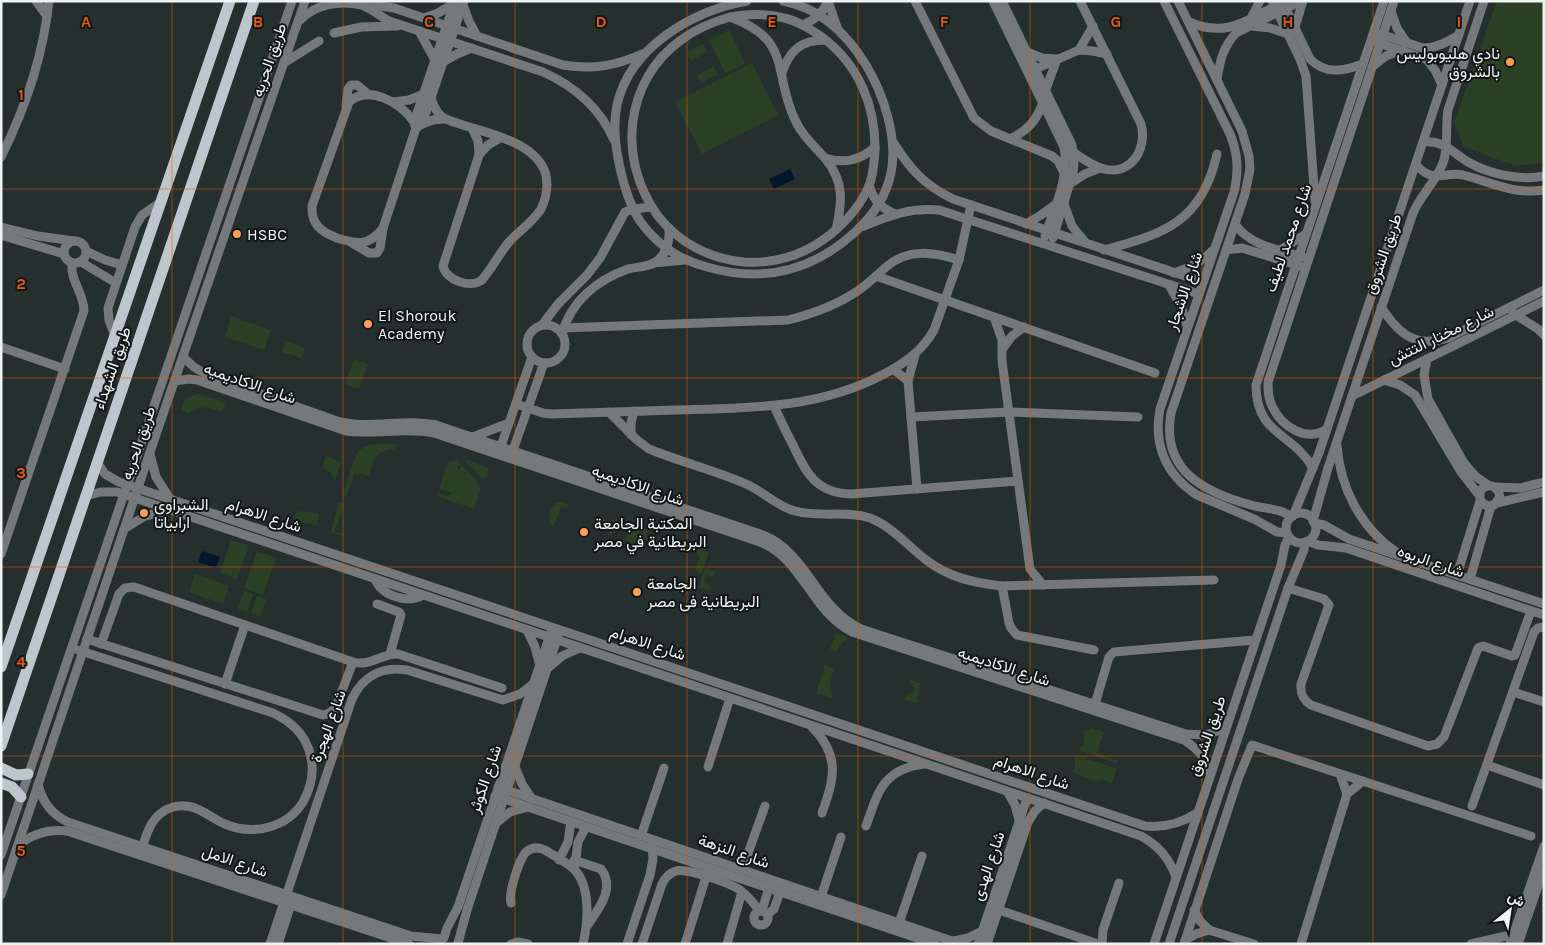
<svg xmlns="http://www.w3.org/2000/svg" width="1545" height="945" font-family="Karla,Vazirmatn,sans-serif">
<rect width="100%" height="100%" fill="#252f2e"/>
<g fill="#2c4025">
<path d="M 1497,1 L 1544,1 L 1544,162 L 1542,163 L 1515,166 L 1463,146 L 1454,122 Z"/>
<path d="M 729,30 L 745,63 L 725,73 L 709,40 Z"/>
<path d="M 703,44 L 707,52 L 691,61 L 686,53 Z"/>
<path d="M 752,63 L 778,115 L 702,154 L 675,102 Z"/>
<path d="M 713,66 L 718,74 L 701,83 L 697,75 Z"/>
<path d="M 231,316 L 271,330 L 264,350 L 225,337 Z"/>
<path d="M 285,341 L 305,348 L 301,358 L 282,352 Z"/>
<path d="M 354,359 L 368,364 L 359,389 L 345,384 Z"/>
<path d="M 198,394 L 226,402 L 222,411 C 211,409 199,403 190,414 L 181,409 L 185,399 Z"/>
<path d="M 396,444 L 395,449 C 373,451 375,458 369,476 L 360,473 L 359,475 L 355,474 L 346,496 L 342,495 L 356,455 C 364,441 382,444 396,444 Z"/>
<path d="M 326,456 L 336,460 L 338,463 L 339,462 L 341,462 L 335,481 L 331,473 L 322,467 Z"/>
<path d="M 456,459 L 461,464 L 457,466 L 457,469 L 460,469 L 462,465 L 477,481 L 479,487 L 481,489 L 474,509 L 437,496 L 438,492 L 447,496 L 451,494 L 449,491 L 446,491 L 439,489 L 448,462 Z"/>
<path d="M 467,460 L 489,468 L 487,477 L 481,478 L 465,461 Z"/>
<path d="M 339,502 L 344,504 L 335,531 L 345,534 L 344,537 L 331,532 Z"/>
<path d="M 557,502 L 562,502 L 568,504 L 567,509 L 561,507 L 554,526 L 550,525 C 548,518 550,506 557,502 Z"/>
<path d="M 297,511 L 317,513 L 319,518 L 316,526 L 294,519 Z"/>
<path d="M 598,517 L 608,521 L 618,519 L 618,524 L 614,528 L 611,535 L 609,534 L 611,527 L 597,521 L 596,525 L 591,523 L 593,520 Z"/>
<path d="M 633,525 L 640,529 L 645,528 L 649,530 L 643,548 L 625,541 L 629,527 Z"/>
<path d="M 231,540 L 249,545 L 237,579 L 220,573 Z"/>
<path d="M 697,545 L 705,548 L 709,553 L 701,574 L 695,571 L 700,556 L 697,555 L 698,552 L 696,551 Z"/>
<path d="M 257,551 L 276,558 L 263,595 L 244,588 Z"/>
<path d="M 705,568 L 716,572 L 714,577 L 706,575 L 704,582 L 711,585 L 709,591 L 699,588 Z"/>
<path d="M 195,574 L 229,586 L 223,604 L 189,592 Z"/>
<path d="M 244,591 L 253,594 L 247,612 L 238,609 Z"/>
<path d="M 257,596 L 266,599 L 260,617 L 251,613 Z"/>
<path d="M 836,633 L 848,638 L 841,644 L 836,652 L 830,649 Z"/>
<path d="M 825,665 L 834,669 L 830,683 L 833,699 L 816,693 Z"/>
<path d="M 911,680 L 921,684 L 917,703 L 904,700 L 906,694 L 909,696 L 910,693 L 913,694 L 915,688 L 912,687 L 913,684 L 910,683 Z"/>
<path d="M 1092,728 L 1104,732 L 1098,750 L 1100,754 L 1117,761 L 1118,764 L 1080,751 L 1080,747 L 1083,745 L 1085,730 Z"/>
<path d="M 1075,755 L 1085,756 L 1085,758 L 1117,769 L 1112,783 L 1103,779 L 1096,782 L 1072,772 L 1075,767 Z"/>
</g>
<g fill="#02172b">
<path d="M 790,169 L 795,179 L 774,189 L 769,179 Z"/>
<path d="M 202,551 L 220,557 L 216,568 L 198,562 Z"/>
</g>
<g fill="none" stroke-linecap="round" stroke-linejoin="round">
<g stroke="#75797b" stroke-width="9">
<path d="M 36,1 L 47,16"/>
<path d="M 747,1 C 692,11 630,47 617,105 C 613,124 615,144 619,163 C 623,183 629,204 640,221 C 657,245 680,260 707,267 C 762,283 812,271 854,233 C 872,217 886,197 891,173 C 898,138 884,95 866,65 C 847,34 820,8 783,1"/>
<path d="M 828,1 L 837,27"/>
<path d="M 915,1 L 974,118 L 991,131 L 1052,156 L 1058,161 L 1064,173"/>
<path d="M 993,1 L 1064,147 C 1070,178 1054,208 1045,236"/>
<path d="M 1002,1 L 1072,145 L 1074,163 L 1073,173 L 1053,238"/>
<path d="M 1164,1 L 1230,134 C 1238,154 1239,171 1234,192 L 1160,409 C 1153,445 1166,475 1197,495 L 1254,519 L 1277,532 L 1287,533"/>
<path d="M 1178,1 L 1242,131 L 1249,156 L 1250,169 L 1245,194 L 1171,413 C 1161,470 1203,492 1251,505 C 1264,509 1281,508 1291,517"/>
<path d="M 1272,1 L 1300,59 L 1306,76 L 1315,201"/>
<path d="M 1282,1 L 1310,59 C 1325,75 1344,71 1363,64"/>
<path d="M 365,4 L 394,8 L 563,65 C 592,70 615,66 642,54"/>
<path d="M 463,5 L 469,21 L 477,36"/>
<path d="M 1391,11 L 1397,28 L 1407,43"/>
<path d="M 730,17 C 748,14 766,13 784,18 C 798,21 810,29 822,37 C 859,65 876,106 875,152 C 874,163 873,176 869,186 C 860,206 847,221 831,234 C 806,254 776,264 744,262 C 710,259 679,243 658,216 C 617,160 624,81 681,40 C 696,29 712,22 730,17 C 793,40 772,71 795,120 C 802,135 814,146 825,158 C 845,182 842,203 836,230"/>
<path d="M 424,18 L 438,13 L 455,3"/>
<path d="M 1251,18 L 1260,1"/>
<path d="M 300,20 C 316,4 339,0 362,5 C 372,9 380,16 389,21 L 543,72 C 574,86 600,108 614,140"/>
<path d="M 1189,22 C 1226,38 1245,21 1278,5"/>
<path d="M 802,25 C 815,20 822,14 828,1"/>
<path d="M 1252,26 L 1270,28 L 1288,34"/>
<path d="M 1295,27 L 1303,1"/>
<path d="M 419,31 L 435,60"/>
<path d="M 334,33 L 361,27 L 398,26"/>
<path d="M 1377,33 L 1423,48 C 1437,48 1447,42 1459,35"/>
<path d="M 1376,42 L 1426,59 L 1435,70 L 1442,85"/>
<path d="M 1079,50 L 1093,26"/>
<path d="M 1027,52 L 1042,58 L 1057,59 L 1046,89"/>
<path d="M 443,62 L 457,54 L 472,48"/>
<path d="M 284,63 L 319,41"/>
<path d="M 1373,66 L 1386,56 L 1402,50"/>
<path d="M 1031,71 L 1079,50 L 1093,51 L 1107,54"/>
<path d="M 782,73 C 789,51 801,40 825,40"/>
<path d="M 1217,79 C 1220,61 1223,47 1236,33 L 1301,1"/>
<path d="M 431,98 C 433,104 435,110 440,115 C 445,120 453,122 460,124 C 489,134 537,142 546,175 C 548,186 546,199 541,209 C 533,222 519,231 509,242 C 499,254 492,268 482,280 C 470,289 446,280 443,266 L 479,155 L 478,141 L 472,128"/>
<path d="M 393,102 L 409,100 L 424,94"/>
<path d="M 346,106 L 348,89 L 351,85 L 357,85 L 368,94"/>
<path d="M 414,122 C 401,103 369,84 349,102 L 312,206 C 311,224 321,232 337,238 C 356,244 369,247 383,228 L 416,128 L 422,124 L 464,1"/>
<path d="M 422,124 L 433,120 L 444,119"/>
<path d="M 415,126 L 414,122 L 455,1"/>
<path d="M 1012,138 C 1028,130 1037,120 1043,102"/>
<path d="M 893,142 C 910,169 924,185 953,199 L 1203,282"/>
<path d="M 1423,142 C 1444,140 1452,152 1468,162 C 1489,174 1520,181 1544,176"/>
<path d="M 1073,152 C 1082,158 1091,165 1101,168 C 1130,178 1148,149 1141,124 L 1080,1"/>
<path d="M 479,155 L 488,145 L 500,138"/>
<path d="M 1,157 C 26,107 43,57 49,1"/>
<path d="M 825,158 C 844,164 860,161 875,147"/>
<path d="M 1416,165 C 1435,185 1443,171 1463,175 C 1492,182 1512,195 1544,190"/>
<path d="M 1071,183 L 1085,174 L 1100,168"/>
<path d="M 869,185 C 873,200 881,208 895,214"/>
<path d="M 1064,204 L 1072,226 L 1085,242"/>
<path d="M 1026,224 L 1041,215 L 1055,205"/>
<path d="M 1235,224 C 1250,246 1279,250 1303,257"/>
<path d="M 864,226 C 889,216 911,207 939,210 L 1199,294"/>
<path d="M 1,227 L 38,236 L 74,241"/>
<path d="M 1,235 L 64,254"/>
<circle cx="75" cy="252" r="11"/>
<path d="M 352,243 L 369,253 L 377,253 L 380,248 L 383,228"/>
<path d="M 1104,250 C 1164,234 1202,222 1217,154"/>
<path d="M 1226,250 L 1242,248 L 1300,266"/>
<path d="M 1280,250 L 1306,234"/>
<path d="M 86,251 L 105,260 L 122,265"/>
<path d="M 81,262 L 116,283"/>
<path d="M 653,263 L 685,260"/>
<path d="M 1174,273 C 1189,268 1202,262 1212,251"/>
<path d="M 876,276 L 1155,373"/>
<path d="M 1169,285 L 1181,306 L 1187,326"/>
<path d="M 1381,307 C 1399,334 1414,348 1448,338 L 1544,290"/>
<path d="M 1513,313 L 1538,329 L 1544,335"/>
<path d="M 994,317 L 1002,340 L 1002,361 L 1030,569 L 1043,585"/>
<path d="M 542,325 L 558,304 L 587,275 L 600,258 L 625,212 L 633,209 L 652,207"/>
<circle cx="546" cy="344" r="19"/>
<path d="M 563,328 L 788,320 C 812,314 835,306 856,292 C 867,285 876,276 886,267 C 908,248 933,252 959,260"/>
<path d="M 562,334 C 571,301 597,280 628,269 C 636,267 647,267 654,263 C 666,256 670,242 669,229"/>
<path d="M 115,336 L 109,320 L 108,308 L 135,227 L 142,215 L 161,202"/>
<path d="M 1,347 L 65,369"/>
<path d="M 1003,348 L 1012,336 L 1024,327"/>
<path d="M 915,355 L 908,381 L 917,489"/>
<path d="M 183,357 L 194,367 L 207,375 L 337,421 C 370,430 403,418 436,425 L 763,535 C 809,554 814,606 861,629 L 1186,734 L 1206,735 L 1226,728"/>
<path d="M 1427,359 L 1424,375 L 1428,399 L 1464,463 L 1475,476 L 1488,485"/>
<path d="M 893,369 L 908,381"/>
<path d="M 1384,380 L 1400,385 L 1415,395 L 1461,472 L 1479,495"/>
<path d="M 175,381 L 189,379 L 197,380 L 346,431 C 375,435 405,427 434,433 L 760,542 C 803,559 810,610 852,632 L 1184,740 C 1198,749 1206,758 1210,773"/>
<path d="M 1352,396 L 1544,301"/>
<path d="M 516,404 L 543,413 L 551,414 C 593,413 635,411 677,410 C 748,408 819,409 884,374 C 905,363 922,351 934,330 L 959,260 L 971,205"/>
<path d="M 774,406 C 780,419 786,432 793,445 C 806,473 816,493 851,494 L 1018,481"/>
<path d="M 609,412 L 637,440 L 649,449 C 681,462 714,470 746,484 C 763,491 776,506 795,511 C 820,518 846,510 870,518 C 891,526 907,545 925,559 C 947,577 974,583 1002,586 L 1214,580"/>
<path d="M 911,417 L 1009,412 L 1138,417"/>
<path d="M 1327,429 C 1306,443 1281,426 1272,406 C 1268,398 1268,390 1268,382 L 1394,1"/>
<path d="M 631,435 L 631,423 L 634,411"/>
<path d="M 473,437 L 509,423"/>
<path d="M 1337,445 C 1340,488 1361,528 1396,552"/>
<path d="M 501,446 L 532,357"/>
<path d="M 513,450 L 544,363"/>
<path d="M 150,454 L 156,477 L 170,499"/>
<path d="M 97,462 L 105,474 L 119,482 L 1145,826 C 1164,828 1180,824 1197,813"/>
<path d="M 1313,468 C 1292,432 1256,435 1256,385 L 1384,1"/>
<path d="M 1495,487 L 1520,488 L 1544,482"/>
<path d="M 85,496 L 101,492 L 117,492 L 1141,836 C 1159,846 1169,858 1176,877"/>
<path d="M 1497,503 L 1544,492"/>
<circle cx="1301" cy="528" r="15"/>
<path d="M 1293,516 L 1319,453 L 1470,1"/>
<path d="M 1313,521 L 1328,468 L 1413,213 C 1421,195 1436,181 1443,163 C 1449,146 1445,128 1448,110 L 1484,1"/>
<path d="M 1314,523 L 1324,525 L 1349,539 L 1544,604"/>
<path d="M 124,529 L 145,516 L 167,511"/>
<path d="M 1308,541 L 1318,545 L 1346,548 L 1544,615"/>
<path d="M 1,554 L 84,311 C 84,293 70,281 72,263"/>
<path d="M 1457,575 L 1480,501 L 1480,491 C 1487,482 1498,485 1500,497 L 1494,505 L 1487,506 L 1480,501"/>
<path d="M 375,579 C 382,596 407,604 423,595"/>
<path d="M 1470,579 L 1491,506"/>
<path d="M 1002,586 L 1009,623 L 1011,628 L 1017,635 L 1094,650"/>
<path d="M 1288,588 L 1324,599 L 1329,605 L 1301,684 C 1300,694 1303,700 1311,705 L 1428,746 L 1437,744 L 1444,737 L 1478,648 L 1483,646 L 1512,656 L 1515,655 L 1531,611"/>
<path d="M 377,604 L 399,612 L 401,615 L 390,654"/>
<path d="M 527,630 L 535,647 L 539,662"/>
<path d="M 87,639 L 323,715 L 327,714 L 335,709 L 353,662"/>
<path d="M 101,644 L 119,594 L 125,588 L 134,587 L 353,662 C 370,667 382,653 398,654 L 502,688"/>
<path d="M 78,650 L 273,713 C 290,721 303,732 309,750 C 315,768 312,786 303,802 C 287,828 253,836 225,824 C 207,816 194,801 173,807 C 150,814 146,836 140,855"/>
<path d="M 549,667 L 562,656 L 580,648"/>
<path d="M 225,684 L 245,625"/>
<path d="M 1513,692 L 1544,702"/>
<path d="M 1095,704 L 1109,657 L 1114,652 L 1255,640"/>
<path d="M 812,727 C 841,756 834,779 822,813"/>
<path d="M 1487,765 L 1544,785"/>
<path d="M 515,767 L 522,784 L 532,799"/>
<path d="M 708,767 L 730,698"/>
<path d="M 1340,774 L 1347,794"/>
<path d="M 38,784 C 42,802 51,814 68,822 L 411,936 L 442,939"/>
<path d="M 498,787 L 961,944"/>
<path d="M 1007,791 L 1015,805 L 1019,820"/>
<path d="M 495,796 L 935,944"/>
<path d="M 1472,806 L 1534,632 L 1538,628 L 1544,627"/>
<path d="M 496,823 L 510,812 L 528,807"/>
<path d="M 866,826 C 878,792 883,769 924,764"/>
<path d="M 641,836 L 664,768"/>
<path d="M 17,847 C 31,834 47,829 67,831 L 409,944"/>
<path d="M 1,855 C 96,570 195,286 292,1"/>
<path d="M 559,860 L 568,842 L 571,821"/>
<path d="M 574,860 L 601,869 C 616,888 598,910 587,926"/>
<path d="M 575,865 L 578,842 L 586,827"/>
<path d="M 742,870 L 765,806"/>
<path d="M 1,895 L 150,452 L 305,1"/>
<path d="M 821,897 L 841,837"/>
<path d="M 511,903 C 508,894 519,859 526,852 C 532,847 539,847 545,850 C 554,856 567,862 575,870 C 591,888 588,922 583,944"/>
<path d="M 762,910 L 769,888"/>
<path d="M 999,910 L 1098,944"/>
<path d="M 1194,910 L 1200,921 L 1209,930 L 1254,944"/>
<circle cx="761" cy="918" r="7"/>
<path d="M 768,914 L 774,909 L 780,892"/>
<path d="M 899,923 L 922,856"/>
<path d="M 444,938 L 447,928 L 458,907 L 551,632"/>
<path d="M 1185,940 L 1196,934 L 1209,930"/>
<path d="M 954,941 L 968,938 L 982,931"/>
<path d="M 458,943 L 467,910 L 558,636"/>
<path d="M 270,944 L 352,699 C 363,676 382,666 407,670 L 503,700 L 520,694 L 533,684"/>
<path d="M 278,944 L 292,901"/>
<path d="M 511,944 L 518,942 L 528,944"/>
<path d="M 627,944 L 650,875 L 653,859 L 652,845"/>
<path d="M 642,944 L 662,884 C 665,878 669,873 676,871 C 687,868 730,883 740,890 C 748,896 754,903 759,911"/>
<path d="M 685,944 L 706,877"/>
<path d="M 727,944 L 742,892"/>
<path d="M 978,944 L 1027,798"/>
<path d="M 987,944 L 1028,822 L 1035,811 L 1044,803"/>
<path d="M 1102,944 L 1103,930 L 1119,883"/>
<path d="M 1154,944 L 1281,565 L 1285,545 L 1289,537"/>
<path d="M 1169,944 L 1288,588 L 1304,550 L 1305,542"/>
<path d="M 1184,944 L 1238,779 L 1252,745 L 1531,836"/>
<path d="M 1301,944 L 1347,794 L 1363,781"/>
<path d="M 1471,944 L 1506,936 L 1518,937"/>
<path d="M 1510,944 L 1544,846"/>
<path d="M 1518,944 L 1544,869"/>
</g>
<g stroke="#bdc6ca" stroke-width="11">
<path d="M 1,667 L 230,1"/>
<path d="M 1,746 L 254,1"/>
<path d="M 1,768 L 16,775 L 28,774"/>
<path d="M 1,783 L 12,787 L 21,797"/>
</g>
</g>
<path fill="none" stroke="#e8590c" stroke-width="1" stroke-opacity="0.55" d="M 172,1 L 172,944M 343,1 L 343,944M 515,1 L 515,944M 687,1 L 687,944M 858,1 L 858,944M 1030,1 L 1030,944M 1202,1 L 1202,944M 1373,1 L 1373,944M 1,189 L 1544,189M 1,378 L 1544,378M 1,567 L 1544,567M 1,756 L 1544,756"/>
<g fill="#fd9c56" stroke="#121616" stroke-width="2">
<circle cx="1510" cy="62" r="5"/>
<circle cx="237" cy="234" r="5"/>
<circle cx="368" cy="324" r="5"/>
<circle cx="144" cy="513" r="5"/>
<circle cx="584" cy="532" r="5"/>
<circle cx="637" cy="592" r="5"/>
</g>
<g text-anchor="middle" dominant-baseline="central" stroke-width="4" stroke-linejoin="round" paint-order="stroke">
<g font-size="16" fill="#eef4f4" stroke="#121616" text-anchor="start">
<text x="1500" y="53" text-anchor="end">نادي هليوبوليس<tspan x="1500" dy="18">بالشروق</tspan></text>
<text x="247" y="234">HSBC</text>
<text x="378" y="315">El Shorouk<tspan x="378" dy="18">Academy</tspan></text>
<text x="154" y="504">الشبراوى<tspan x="154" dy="18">ارابياتا</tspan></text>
<text x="594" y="523">المكتبة الجامعة<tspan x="594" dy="18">البريطانية في مصر</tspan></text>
<text x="647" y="583">الجامعة<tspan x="647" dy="18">البريطانية فى مصر</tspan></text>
</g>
<g font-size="16" fill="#eef4f4" stroke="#121616">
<text transform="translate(269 60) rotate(-71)">طريق الحريه</text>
<text transform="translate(1288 238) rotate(-71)">شارع محمد لطيف</text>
<text transform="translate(1383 254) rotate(-71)">طريق الشروق</text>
<text transform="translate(1184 291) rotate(-71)">شارع الاشجار</text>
<text transform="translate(1441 335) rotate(-26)">شارع مختار التتش</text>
<text transform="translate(112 368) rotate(-71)">طريق الشهداء</text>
<text transform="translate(250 383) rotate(19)">شارع الاكاديميه</text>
<text transform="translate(138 443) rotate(-71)">طريق الحريه</text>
<text transform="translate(638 485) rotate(19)">شارع الاكاديميه</text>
<text transform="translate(264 515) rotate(18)">شارع الاهرام</text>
<text transform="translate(1431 561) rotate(19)">شارع الربوه</text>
<text transform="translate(648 643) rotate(18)">شارع الاهرام</text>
<text transform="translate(1004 666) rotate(18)">شارع الاكاديميه</text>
<text transform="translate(328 726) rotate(-70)">شارع الهجرة</text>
<text transform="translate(1207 736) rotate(-71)">طريق الشروق</text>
<text transform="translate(1032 772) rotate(19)">شارع الاهرام</text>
<text transform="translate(485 779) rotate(-71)">شارع الكوثر</text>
<text transform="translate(734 851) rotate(19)">شارع النزهة</text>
<text transform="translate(235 861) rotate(19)">شارع الامل</text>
<text transform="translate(988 866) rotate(-71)">شارع الهدى</text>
</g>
</g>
<g font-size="16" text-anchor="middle" font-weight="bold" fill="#e8590c" stroke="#121616" stroke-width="4" stroke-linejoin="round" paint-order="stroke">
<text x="86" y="27">A</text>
<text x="258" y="27">B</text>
<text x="429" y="27">C</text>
<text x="601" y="27">D</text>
<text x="772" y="27">E</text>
<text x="944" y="27">F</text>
<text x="1116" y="27">G</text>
<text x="1288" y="27">H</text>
<text x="1459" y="27">I</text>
<text x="21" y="100">1</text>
<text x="21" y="289">2</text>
<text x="21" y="478">3</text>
<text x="21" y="667">4</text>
<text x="21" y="856">5</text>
</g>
<rect width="1545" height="945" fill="none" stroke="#eef4f4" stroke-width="5"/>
<g transform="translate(1510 910) rotate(30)" stroke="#121616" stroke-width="4" paint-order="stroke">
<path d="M0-4L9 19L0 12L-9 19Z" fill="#eef4f4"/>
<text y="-8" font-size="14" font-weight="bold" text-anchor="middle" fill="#eef4f4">ش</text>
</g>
</svg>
